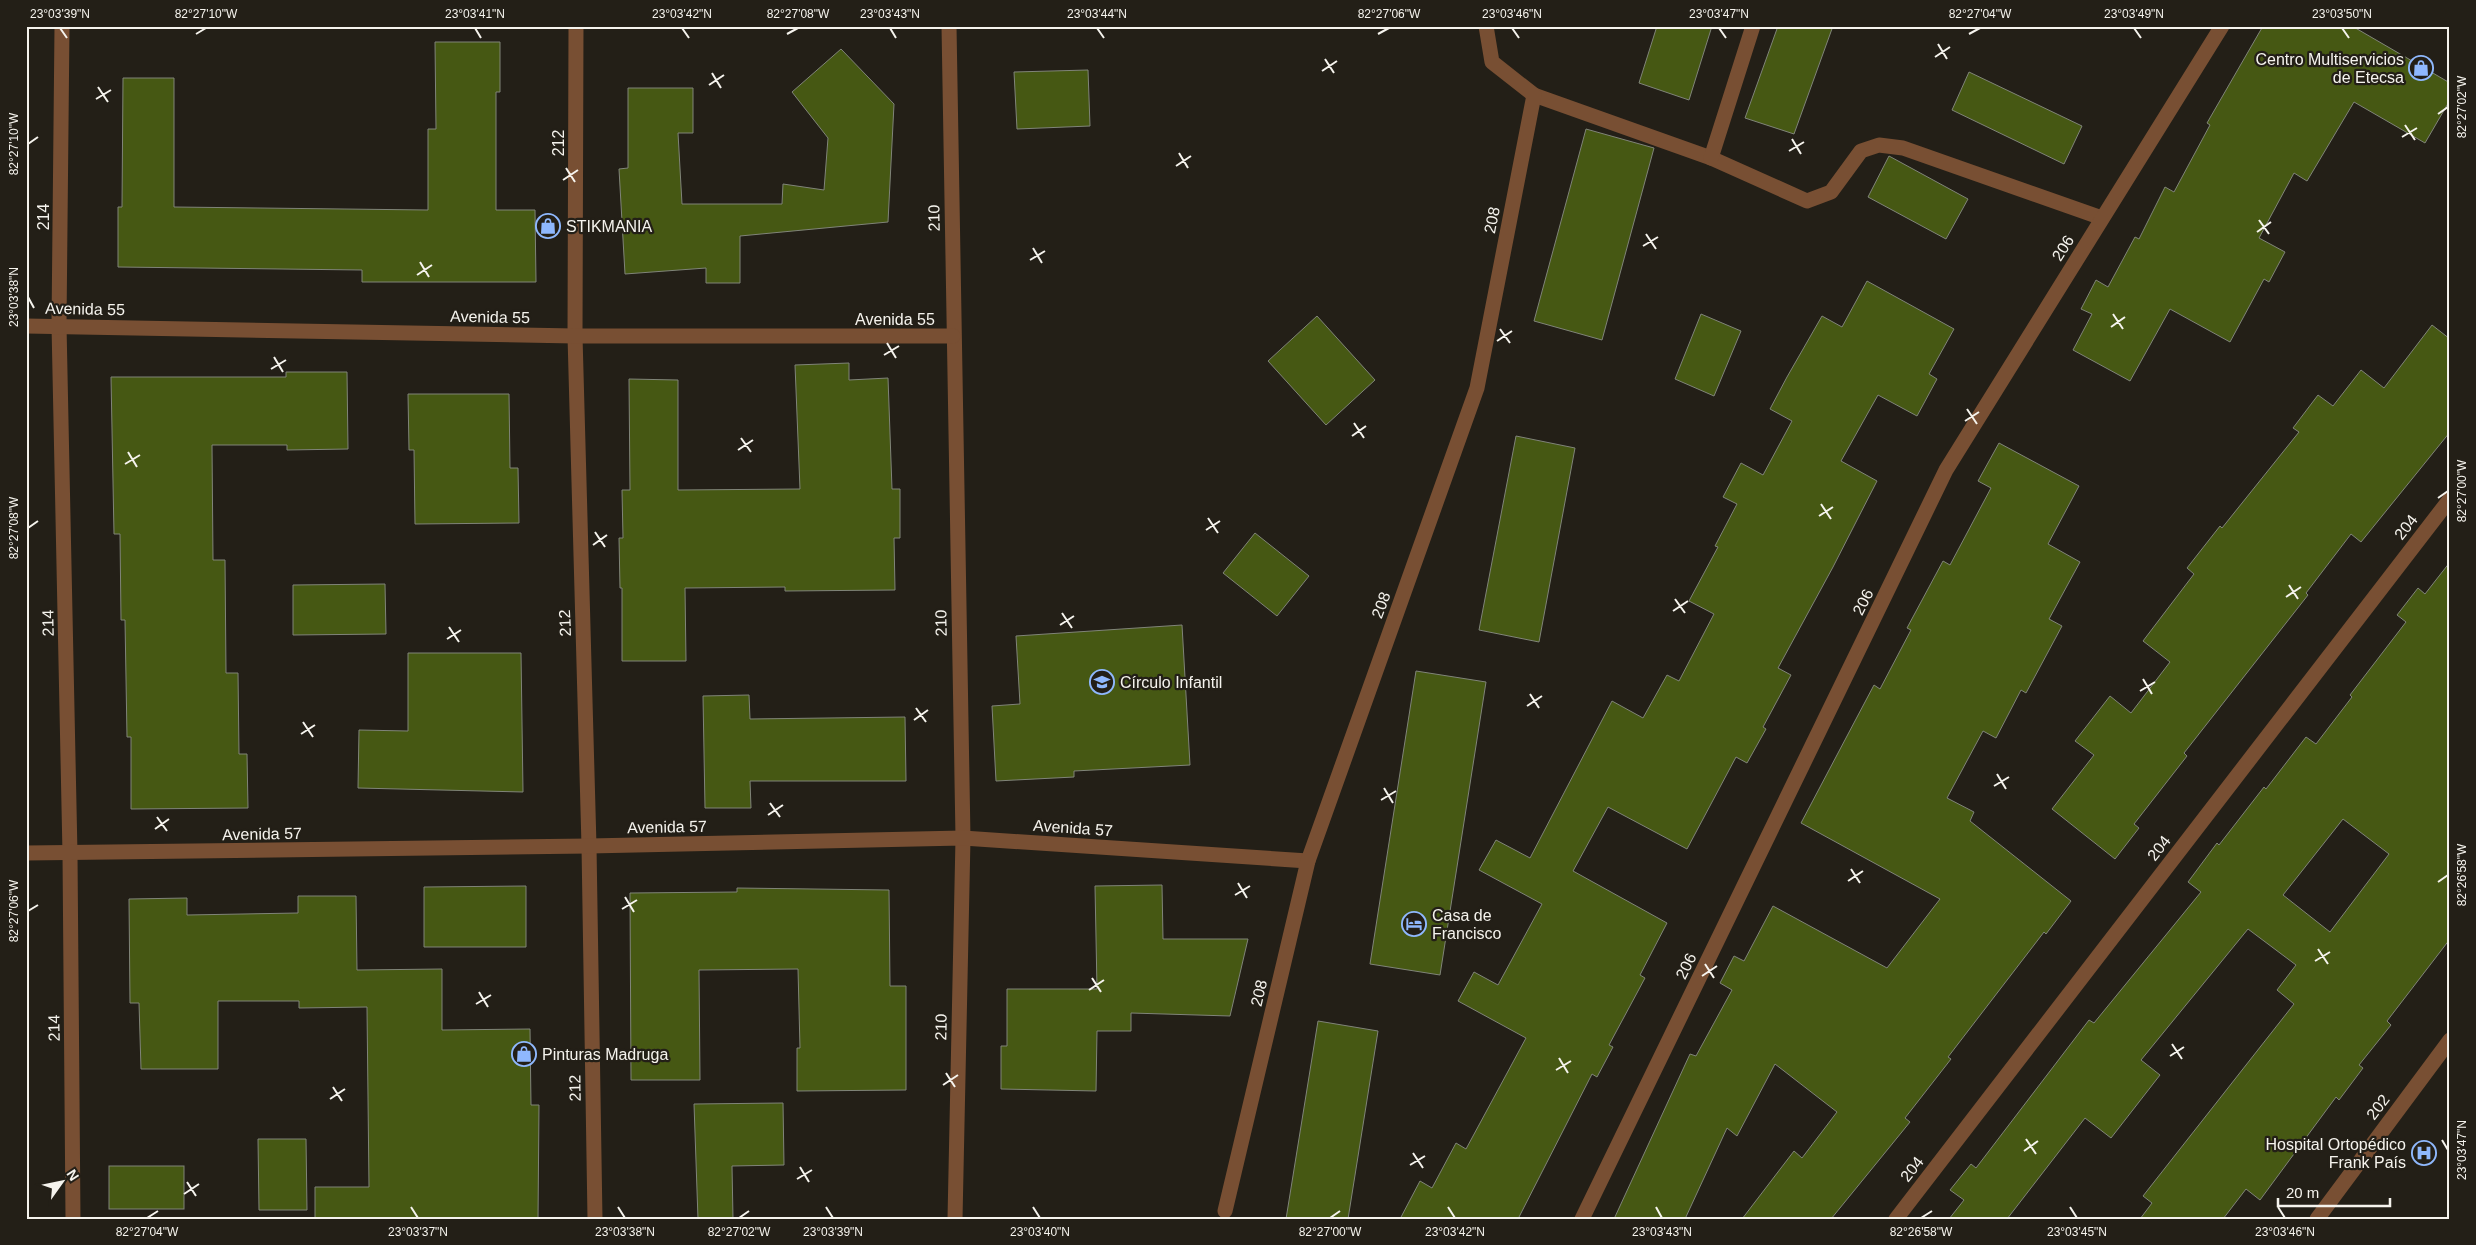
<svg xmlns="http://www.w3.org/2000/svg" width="2476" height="1245" font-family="Arial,sans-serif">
<rect width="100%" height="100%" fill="#231f17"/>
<g fill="#465813" stroke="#808479" fill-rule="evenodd">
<path d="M 1657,26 L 1712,26 L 1689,100 L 1639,83 Z"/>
<path d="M 1778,26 L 1833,26 L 1794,134 L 1745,118 Z"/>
<path d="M 2263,26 L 2352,26 L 2450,83 L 2450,100 L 2425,143 L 2354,102 L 2307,181 L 2294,173 L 2259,238 L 2285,252 L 2269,282 L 2264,279 L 2230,342 L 2170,309 L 2130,381 L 2073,350 L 2092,314 L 2081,309 L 2096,280 L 2108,287 L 2135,237 L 2139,239 L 2165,187 L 2174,192 L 2210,125 L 2207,123 Z"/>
<path d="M 435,42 L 500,42 L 500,92 L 496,92 L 496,210 L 535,210 L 536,282 L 362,282 L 362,270 L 118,267 L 118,207 L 122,207 L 123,78 L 174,78 L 174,207 L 428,210 L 428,129 L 436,129 Z"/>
<path d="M 841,49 L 894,104 L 888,222 L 740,236 L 740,283 L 706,283 L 706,268 L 625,274 L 619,169 L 628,168 L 628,88 L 693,88 L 693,133 L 678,133 L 682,204 L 782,204 L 783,184 L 824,190 L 828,138 L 792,92 Z"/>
<path d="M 1088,70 L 1090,126 L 1017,129 L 1014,72 Z"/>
<path d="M 1969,72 L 2082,126 L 2064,164 L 1952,110 Z"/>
<path d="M 1586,129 L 1654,148 L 1602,340 L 1534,321 Z"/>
<path d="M 1889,156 L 1968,199 L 1946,239 L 1868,197 Z"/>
<path d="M 1867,281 L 1954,329 L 1929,374 L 1937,379 L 1917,416 L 1878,395 L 1841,461 L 1877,481 L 1833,567 L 1778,668 L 1791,675 L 1763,727 L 1766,729 L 1747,763 L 1736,757 L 1687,849 L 1608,807 L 1573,871 L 1667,923 L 1640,975 L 1645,978 L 1609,1045 L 1613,1047 L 1597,1077 L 1592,1074 L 1518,1219 L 1400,1219 L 1420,1181 L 1432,1188 L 1456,1143 L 1466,1149 L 1526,1038 L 1458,1001 L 1474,972 L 1498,985 L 1542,904 L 1479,870 L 1496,840 L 1530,858 L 1612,701 L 1643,718 L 1667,675 L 1679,681 L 1714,614 L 1689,601 L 1718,547 L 1715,546 L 1737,504 L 1723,497 L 1741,463 L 1763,475 L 1792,421 L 1770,409 L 1787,377 L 1822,316 L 1842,327 Z"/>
<path d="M 1701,314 L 1741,331 L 1714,396 L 1675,379 Z"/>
<path d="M 1317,316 L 1375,380 L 1326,425 L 1268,361 Z"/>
<path d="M 2432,325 L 2450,339 L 2450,432 L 2361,542 L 2351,534 L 2306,593 L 2308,595 L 2184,753 L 2187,756 L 2134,824 L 2139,828 L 2115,859 L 2052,809 L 2094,755 L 2075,741 L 2110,696 L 2131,713 L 2170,662 L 2143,641 L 2194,574 L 2187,568 L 2220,526 L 2222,528 L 2299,432 L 2293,428 L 2318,395 L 2333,406 L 2361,370 L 2384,388 Z"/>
<path d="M 849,363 L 849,380 L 888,378 L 892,489 L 900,489 L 900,538 L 894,538 L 895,590 L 785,591 L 785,587 L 685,588 L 686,661 L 622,661 L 622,588 L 620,588 L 619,538 L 623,538 L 622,490 L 630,490 L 629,379 L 678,380 L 678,490 L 800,489 L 795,365 Z"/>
<path d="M 286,372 L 347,372 L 348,449 L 287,450 L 287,445 L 212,445 L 213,560 L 225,560 L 226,673 L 238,673 L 239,754 L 247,754 L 248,808 L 131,809 L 131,737 L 127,737 L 125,620 L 121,620 L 120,534 L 114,534 L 111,377 L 286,377 Z"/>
<path d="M 408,394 L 509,394 L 510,468 L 518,468 L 519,523 L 415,524 L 414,450 L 409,450 Z"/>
<path d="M 1516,436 L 1575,448 L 1539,642 L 1479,630 Z"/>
<path d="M 1999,443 L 2079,486 L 2048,544 L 2080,562 L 2049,619 L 2062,626 L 2026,693 L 2021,690 L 1996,738 L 1983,731 L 1947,798 L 1974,812 L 1970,821 L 2071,901 L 2046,934 L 2044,932 L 1948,1057 L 1951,1059 L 1905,1118 L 1910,1122 L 1831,1219 L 1742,1219 L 1794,1151 L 1802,1158 L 1837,1112 L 1775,1064 L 1737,1136 L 1727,1128 L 1685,1219 L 1614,1219 L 1690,1054 L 1696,1056 L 1732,990 L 1720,983 L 1734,956 L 1744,961 L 1773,906 L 1887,968 L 1940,899 L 1801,823 L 1874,685 L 1880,689 L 1911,630 L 1907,628 L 1943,561 L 1950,565 L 1991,488 L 1978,481 Z"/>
<path d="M 1255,533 L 1309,576 L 1277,616 L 1223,573 Z"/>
<path d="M 2450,562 L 2450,939 L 2387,1021 L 2391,1025 L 2359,1065 L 2363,1068 L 2339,1100 L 2336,1097 L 2260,1200 L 2246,1189 L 2223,1219 L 2140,1219 L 2152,1203 L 2143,1196 L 2294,1004 L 2277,990 L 2296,965 L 2248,929 L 2141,1060 L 2160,1075 L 2111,1138 L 2085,1118 L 2007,1219 L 1949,1219 L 1964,1200 L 1950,1190 L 1971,1164 L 1976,1168 L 2089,1020 L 2094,1023 L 2201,892 L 2188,882 L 2217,843 L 2219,845 L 2264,787 L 2266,789 L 2306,737 L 2316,744 L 2352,697 L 2350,695 L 2406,622 L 2397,615 L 2418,588 L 2425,594 ZM 2343,819 L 2389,854 L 2330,932 L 2283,895 Z"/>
<path d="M 385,584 L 386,634 L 293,635 L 293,585 Z"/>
<path d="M 1182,625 L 1190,765 L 1074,771 L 1074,777 L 996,781 L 992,706 L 1020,704 L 1016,636 Z"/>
<path d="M 408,653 L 521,653 L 523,792 L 358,788 L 359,730 L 408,731 Z"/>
<path d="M 1416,671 L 1486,682 L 1440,975 L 1370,964 Z"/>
<path d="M 749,695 L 750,719 L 905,717 L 906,781 L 750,781 L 751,808 L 705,808 L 703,696 Z"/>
<path d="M 1162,885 L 1163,939 L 1248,939 L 1230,1016 L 1131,1013 L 1131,1031 L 1097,1031 L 1096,1091 L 1001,1089 L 1001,1046 L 1007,1046 L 1007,989 L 1097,989 L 1095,886 Z"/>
<path d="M 526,886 L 526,947 L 424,947 L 424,887 Z"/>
<path d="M 737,888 L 889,890 L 890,986 L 906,986 L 906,1090 L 797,1091 L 797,1048 L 800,1048 L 798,969 L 699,970 L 700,1080 L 631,1080 L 630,893 L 737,892 Z"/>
<path d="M 298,896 L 356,896 L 357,970 L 442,969 L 442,1030 L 530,1029 L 531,1105 L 539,1105 L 538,1219 L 315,1219 L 315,1187 L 369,1187 L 367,1007 L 299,1008 L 299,1001 L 218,1001 L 218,1069 L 141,1069 L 139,1003 L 130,1003 L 129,899 L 187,898 L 187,915 L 298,913 Z"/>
<path d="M 1318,1021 L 1378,1031 L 1348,1219 L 1286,1219 Z"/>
<path d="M 783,1103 L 784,1165 L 732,1166 L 733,1219 L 698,1219 L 694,1104 Z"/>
<path d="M 258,1139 L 306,1139 L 307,1210 L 259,1210 Z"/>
<rect x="109" y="1166" width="75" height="43"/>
</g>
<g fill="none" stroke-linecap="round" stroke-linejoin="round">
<g stroke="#784f33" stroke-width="15">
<path d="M 62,26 L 59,325 L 70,854 L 73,1219"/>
<path d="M 576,26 L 575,336 L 589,846 L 595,1219"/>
<path d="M 949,26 L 963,838 L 955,1219"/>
<path d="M 1534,95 L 1711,158 L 1807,201 L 1831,192 L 1861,151 L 1879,145 L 1903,148 L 2102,218"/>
<path d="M 1711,158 L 1753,26"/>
<path d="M 26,326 L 575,336 L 953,336"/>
<path d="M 26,853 L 589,846 L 963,838 L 1308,861"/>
<path d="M 1225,1211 L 1308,861 L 1477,388 L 1534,95 L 1492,62 L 1486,26"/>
<path d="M 1582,1219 L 1946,470 L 2222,26"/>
<path d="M 1896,1219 L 2450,499"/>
<path d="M 2317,1219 L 2450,1040"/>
</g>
</g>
<path fill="none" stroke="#f5f3ed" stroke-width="2" d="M 60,28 L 67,38M 475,28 L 481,38M 682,28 L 689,38M 890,28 L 896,38M 1097,28 L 1104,38M 1512,28 L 1519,38M 1719,28 L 1726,38M 2134,28 L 2141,38M 2342,28 L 2349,38M 196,34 L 206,28M 787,34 L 798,28M 1378,34 L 1389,28M 1969,34 L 1980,28M 1938,44 L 1947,59M 1935,57 L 1950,47M 1325,59 L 1334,73M 1322,71 L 1337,61M 712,73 L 721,88M 709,85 L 724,75M 98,87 L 108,102M 96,99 L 111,90M 2438,114 L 2448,107M 2405,125 L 2415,140M 2402,137 L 2417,128M 1792,139 L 1801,154M 28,144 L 38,137M 1789,151 L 1804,142M 1179,153 L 1188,168M 1176,166 L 1191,156M 566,168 L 575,182M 563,180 L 578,170M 2259,220 L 2269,234M 2257,232 L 2271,222M 1646,234 L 1656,249M 1643,246 L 1658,237M 1033,248 L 1042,263M 1030,260 L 1045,251M 420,262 L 429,277M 417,275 L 432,265M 28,297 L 34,308M 2113,314 L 2123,329M 2111,327 L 2125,317M 1500,329 L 1510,343M 1497,341 L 1512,331M 887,343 L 896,358M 884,355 L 899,346M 274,357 L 283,372M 271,369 L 286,360M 1967,409 L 1977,424M 1965,421 L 1979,412M 1354,423 L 1364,438M 1352,436 L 1366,426M 741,438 L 751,452M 738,450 L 753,440M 128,452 L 137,467M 125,464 L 140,455M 2438,498 L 2448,491M 1821,504 L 1831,519M 1819,516 L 1833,507M 1208,518 L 1218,533M 28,528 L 38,521M 1206,530 L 1220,521M 595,532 L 605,547M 593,545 L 607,535M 2289,585 L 2298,599M 2286,597 L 2301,587M 1675,599 L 1685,613M 1673,611 L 1688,601M 1062,613 L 1072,628M 1060,625 L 1074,616M 449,627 L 459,642M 447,639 L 461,630M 2143,679 L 2152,694M 2140,691 L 2155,682M 1530,694 L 1539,708M 1527,706 L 1542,696M 916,708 L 926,722M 914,720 L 928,710M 303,722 L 313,737M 301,734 L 315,725M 1997,774 L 2006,789M 1994,786 L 2009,777M 1384,788 L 1393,803M 1381,800 L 1396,791M 770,803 L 780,817M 768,815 L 783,805M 157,817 L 167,831M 155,829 L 169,819M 1851,869 L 1860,883M 1848,881 L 1863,871M 2438,882 L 2448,875M 1238,883 L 1247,898M 1235,895 L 1250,886M 625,897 L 634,912M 622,909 L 637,900M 28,911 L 38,905M 2318,949 L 2328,964M 2315,961 L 2330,952M 1705,964 L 1714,978M 1702,976 L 1717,966M 1092,978 L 1101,992M 1089,990 L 1104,980M 479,992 L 488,1007M 476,1004 L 491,995M 2172,1044 L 2182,1059M 2170,1056 L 2184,1047M 1559,1058 L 1568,1073M 1556,1070 L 1571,1061M 946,1073 L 955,1087M 943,1085 L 958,1075M 333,1087 L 342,1101M 330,1099 L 345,1089M 2026,1139 L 2036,1154M 2442,1140 L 2448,1150M 2024,1151 L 2038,1141M 1413,1153 L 1423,1168M 1410,1165 L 1425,1156M 800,1167 L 809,1182M 797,1179 L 812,1170M 187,1182 L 196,1196M 184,1194 L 199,1184M 411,1207 L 418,1218M 618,1207 L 625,1218M 826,1207 L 833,1218M 1033,1207 L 1040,1218M 1448,1207 L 1455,1218M 1656,1207 L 1662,1218M 2070,1207 L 2077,1218M 2278,1207 L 2285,1218M 147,1218 L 158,1211M 739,1218 L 749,1211M 1330,1218 L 1340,1211M 1921,1218 L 1932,1211"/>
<defs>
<symbol id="shop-ring" viewBox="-11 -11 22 22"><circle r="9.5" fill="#231f17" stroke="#8fb8fd" stroke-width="1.5"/><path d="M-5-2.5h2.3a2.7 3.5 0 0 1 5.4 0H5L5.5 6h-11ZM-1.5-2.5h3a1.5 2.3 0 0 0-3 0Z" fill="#8fb8fd"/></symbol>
<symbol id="school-ring" viewBox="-11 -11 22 22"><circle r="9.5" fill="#231f17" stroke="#8fb8fd" stroke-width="1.5"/><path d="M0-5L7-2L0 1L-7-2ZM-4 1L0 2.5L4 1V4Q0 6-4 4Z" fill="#8fb8fd"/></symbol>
<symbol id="hotel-ring" viewBox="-11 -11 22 22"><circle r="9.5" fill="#231f17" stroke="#8fb8fd" stroke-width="1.5"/><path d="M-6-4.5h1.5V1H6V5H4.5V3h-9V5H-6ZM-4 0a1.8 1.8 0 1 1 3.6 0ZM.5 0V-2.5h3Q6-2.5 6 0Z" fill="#8fb8fd"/></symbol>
<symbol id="hospital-ring" viewBox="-11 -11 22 22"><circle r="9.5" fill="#231f17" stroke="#8fb8fd" stroke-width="1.5"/><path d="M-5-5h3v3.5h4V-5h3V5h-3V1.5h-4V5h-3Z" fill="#8fb8fd"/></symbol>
</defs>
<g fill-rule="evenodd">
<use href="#shop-ring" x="2407" y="54" width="28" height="28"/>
<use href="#shop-ring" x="534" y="212" width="28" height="28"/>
<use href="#school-ring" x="1088" y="668" width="28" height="28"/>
<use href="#hotel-ring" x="1400" y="910" width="28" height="28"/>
<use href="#shop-ring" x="510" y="1040" width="28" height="28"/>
<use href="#hospital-ring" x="2410" y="1139" width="28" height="28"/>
</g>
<g text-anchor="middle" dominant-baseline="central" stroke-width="4.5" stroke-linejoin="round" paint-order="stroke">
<g font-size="16" fill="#f5f3ed" stroke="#231f17" text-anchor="start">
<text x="2404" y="59" text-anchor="end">Centro Multiservicios<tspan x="2404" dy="18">de Etecsa</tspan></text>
<text x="566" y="226">STIKMANIA</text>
<text x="1120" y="682">Círculo Infantil</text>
<text x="1432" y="915">Casa de<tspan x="1432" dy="18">Francisco</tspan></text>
<text x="542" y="1054">Pinturas Madruga</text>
<text x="2406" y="1144" text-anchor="end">Hospital Ortopédico<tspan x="2406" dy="18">Frank País</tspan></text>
</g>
<g font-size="16" fill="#f5f3ed" stroke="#231f17">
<text transform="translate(558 143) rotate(-90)">212</text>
<text transform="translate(43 217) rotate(-90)">214</text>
<text transform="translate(934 218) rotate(-91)">210</text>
<text transform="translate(1492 220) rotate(-79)">208</text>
<text transform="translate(2063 248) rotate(-58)">206</text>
<text transform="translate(85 309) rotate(1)">Avenida 55</text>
<text transform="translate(490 317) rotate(1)">Avenida 55</text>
<text x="895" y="319">Avenida 55</text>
<text transform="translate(2406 527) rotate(-52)">204</text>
<text transform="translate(1863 602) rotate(-64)">206</text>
<text transform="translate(1381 605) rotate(-70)">208</text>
<text transform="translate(48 623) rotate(-91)">214</text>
<text transform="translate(565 623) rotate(-92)">212</text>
<text transform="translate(941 623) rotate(-91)">210</text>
<text transform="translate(667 827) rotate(-1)">Avenida 57</text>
<text transform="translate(1073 828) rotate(4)">Avenida 57</text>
<text transform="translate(262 834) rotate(-1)">Avenida 57</text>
<text transform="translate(2159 848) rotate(-52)">204</text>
<text transform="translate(1686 966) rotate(-64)">206</text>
<text transform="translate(1259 993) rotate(-77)">208</text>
<text transform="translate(941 1027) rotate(-89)">210</text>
<text transform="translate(54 1028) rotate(-91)">214</text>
<text transform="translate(575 1088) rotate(-91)">212</text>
<text transform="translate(2378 1107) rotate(-53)">202</text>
<text transform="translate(1912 1169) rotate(-52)">204</text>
</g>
</g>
<rect width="2476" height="1245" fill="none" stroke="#231f17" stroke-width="55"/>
<g transform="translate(62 1182) rotate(57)" stroke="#231f17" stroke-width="4" paint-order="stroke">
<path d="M0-4L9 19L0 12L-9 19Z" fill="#f5f3ed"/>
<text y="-8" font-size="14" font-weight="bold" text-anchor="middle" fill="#f5f3ed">N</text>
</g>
<path d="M2278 1198v8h112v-8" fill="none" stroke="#f5f3ed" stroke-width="2.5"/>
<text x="2286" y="1198" font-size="15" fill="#f5f3ed" stroke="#231f17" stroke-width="4" paint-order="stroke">20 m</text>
<rect x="28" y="28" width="2420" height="1190" fill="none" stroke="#f5f3ed" stroke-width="2"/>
<g font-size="12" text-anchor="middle" fill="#f5f3ed">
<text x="60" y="18">23°03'39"N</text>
<text x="206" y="18">82°27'10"W</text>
<text x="475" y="18">23°03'41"N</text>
<text x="682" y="18">23°03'42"N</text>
<text x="798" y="18">82°27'08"W</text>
<text x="890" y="18">23°03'43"N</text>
<text x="1097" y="18">23°03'44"N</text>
<text x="1389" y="18">82°27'06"W</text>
<text x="1512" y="18">23°03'46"N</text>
<text x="1719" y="18">23°03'47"N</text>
<text x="1980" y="18">82°27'04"W</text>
<text x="2134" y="18">23°03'49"N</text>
<text x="2342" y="18">23°03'50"N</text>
<text transform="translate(2462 107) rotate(-90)" y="4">82°27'02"W</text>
<text transform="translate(14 144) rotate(-90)" y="4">82°27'10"W</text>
<text transform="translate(14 297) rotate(-90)" y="4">23°03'38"N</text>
<text transform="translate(2462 491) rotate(-90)" y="4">82°27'00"W</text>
<text transform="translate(14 528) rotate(-90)" y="4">82°27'08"W</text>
<text transform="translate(2462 875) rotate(-90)" y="4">82°26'58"W</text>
<text transform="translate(14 911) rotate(-90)" y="4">82°27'06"W</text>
<text transform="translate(2462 1150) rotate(-90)" y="4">23°03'47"N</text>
<text x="147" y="1236">82°27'04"W</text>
<text x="418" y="1236">23°03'37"N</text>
<text x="625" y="1236">23°03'38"N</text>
<text x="739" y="1236">82°27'02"W</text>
<text x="833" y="1236">23°03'39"N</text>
<text x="1040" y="1236">23°03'40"N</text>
<text x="1330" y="1236">82°27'00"W</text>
<text x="1455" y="1236">23°03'42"N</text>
<text x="1662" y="1236">23°03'43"N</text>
<text x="1921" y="1236">82°26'58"W</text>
<text x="2077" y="1236">23°03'45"N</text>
<text x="2285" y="1236">23°03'46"N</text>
</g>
</svg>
